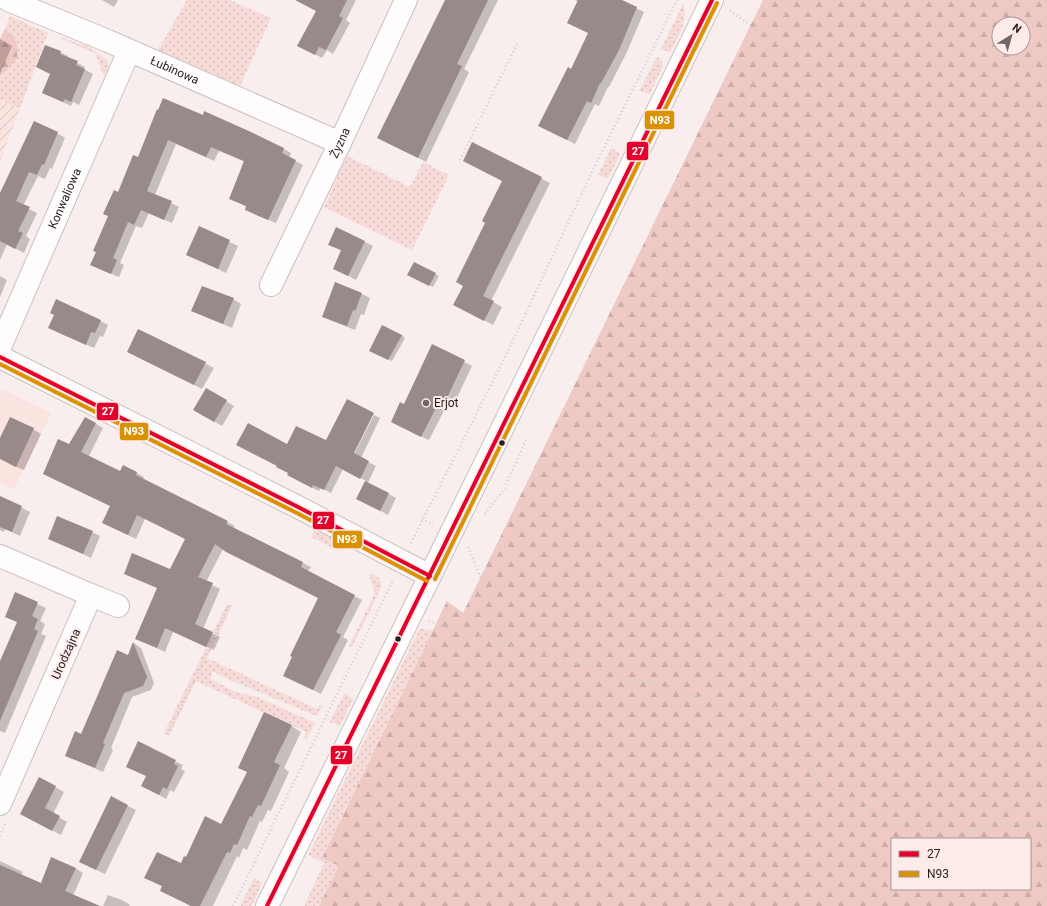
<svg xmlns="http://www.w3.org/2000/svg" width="1047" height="906" font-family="Roboto,sans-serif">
<defs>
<pattern id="industrial-furrows" width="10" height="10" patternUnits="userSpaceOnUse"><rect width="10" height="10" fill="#fbe3e0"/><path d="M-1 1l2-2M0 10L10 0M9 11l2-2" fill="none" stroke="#d7c2c0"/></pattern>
<pattern id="grass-dots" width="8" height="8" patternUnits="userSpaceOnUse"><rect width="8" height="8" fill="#f6dbd8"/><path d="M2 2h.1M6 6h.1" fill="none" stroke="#d3bcb9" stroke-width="1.8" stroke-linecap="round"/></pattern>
<pattern id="forest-firs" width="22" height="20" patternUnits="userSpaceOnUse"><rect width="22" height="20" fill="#efc9c4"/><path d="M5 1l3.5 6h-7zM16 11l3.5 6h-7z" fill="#cdaca8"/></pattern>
</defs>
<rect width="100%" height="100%" fill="#f8eeed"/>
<path fill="#fbe3e0" d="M 4,390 L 51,413 L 14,489 L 0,483 L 0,392 Z"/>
<path fill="url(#industrial-furrows)" d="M 0,99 L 20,108 L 0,162 Z"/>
<g fill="url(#grass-dots)">
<path d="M 187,0 L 229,0 L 271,18 L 240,86 L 158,50 Z"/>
<path d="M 683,4 C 689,21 678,37 670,52 L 661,49 Z"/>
<path d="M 10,16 L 48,33 L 20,108 L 0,99 L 0,76 L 8,69 L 12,34 L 4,30 Z"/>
<path d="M 63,38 L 89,47 L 108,61 L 110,75 L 106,72 L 104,76 L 95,53 L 62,39 Z"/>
<path d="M 657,57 L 661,59 L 663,66 L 650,94 L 639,91 Z"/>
<path d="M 611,148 L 615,150 L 615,152 L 617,152 L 618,151 L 620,155 L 608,178 L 605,178 L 598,175 Z"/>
<path d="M 347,156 L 410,187 L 423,162 L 449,175 L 412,250 L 324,207 Z"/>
<path d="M 317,528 L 341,540 L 342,544 L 339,551 L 311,537 L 315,529 Z"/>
<path d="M 369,574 L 371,575 L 372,574 C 379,576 382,581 381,588 L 352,647 L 349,646 L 375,593 Z"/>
<path d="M 227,604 L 232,606 L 207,658 L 317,709 L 320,705 L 322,706 L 317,716 L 230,680 L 214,672 L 212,672 L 211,676 L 211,679 L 233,691 L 257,697 L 315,723 L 307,738 L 304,737 L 306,732 L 196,681 L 169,736 L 164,733 Z"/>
<path d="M 420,628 L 432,631 L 322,857 L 339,866 L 319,906 L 304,906 L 324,863 L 308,855 Z"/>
<path d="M 345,693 L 353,699 L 340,726 L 329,722 Z"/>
<path d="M 254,878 L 262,883 L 252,906 L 240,906 Z"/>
</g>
<g fill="url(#forest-firs)" fill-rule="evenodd">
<path d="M 763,0 L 1047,0 L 1047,906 L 319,906 L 339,866 L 322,858 L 447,601 L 463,613 ZM 999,24 L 1023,24 L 1023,48 L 999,48 ZM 892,839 L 1030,839 L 1030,889 L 892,889 Z"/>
<path d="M 4,30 L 12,34 L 17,44 L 17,58 L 8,69 L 0,76 L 0,39 Z"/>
</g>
<g fill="#0003">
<path d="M 102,0 L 118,0 L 114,7 Z"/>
<path d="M 311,0 L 356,0 L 346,20 L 350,23 L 333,54 L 327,50 L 322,58 L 298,45 L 317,11 Z"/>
<path d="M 446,0 L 498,0 L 464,69 L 469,72 L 426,162 L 386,142 Z"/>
<path d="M 575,0 L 620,0 L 644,12 L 626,54 L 609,87 L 608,87 L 599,106 L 595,104 L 575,144 L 547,130 L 572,70 L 589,33 L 578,2 Z"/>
<path d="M 0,39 L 12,46 L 0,74 Z"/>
<path d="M 60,52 L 68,56 L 68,58 L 85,67 L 84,69 L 93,74 L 79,105 L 73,102 L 71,106 L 43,93 Z"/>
<path d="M 203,116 L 251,133 L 284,149 L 291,153 L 289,158 L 303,165 L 276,223 L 254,214 L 247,207 L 230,198 L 245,162 L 219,151 L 214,161 L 176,144 L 155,195 L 179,207 L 172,223 L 149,213 L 142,228 L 136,226 L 120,263 L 124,265 L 119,277 L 99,269 L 119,193 L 139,158 Z"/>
<path d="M 57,133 L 65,138 L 52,169 L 50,168 L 45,179 L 38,176 L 23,206 L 37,213 L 26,236 L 30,239 L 24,253 L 7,244 L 0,260 L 0,196 Z"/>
<path d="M 473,144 L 550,183 L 491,301 L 502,307 L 493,325 L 463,309 L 464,286 L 486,222 L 503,181 Z"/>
<path d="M 199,228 L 238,246 L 226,273 L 187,254 Z"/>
<path d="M 365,242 L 373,246 L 356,280 L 343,273 L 342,251 L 329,244 Z"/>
<path d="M 435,274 L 439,276 L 433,287 L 412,277 Z"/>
<path d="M 0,276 L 7,280 L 0,297 Z"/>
<path d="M 202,287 L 233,299 L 241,304 L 232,328 L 192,311 Z"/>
<path d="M 362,294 L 370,298 L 364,315 L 361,314 L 355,330 L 332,321 L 324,316 Z"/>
<path d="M 100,321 L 108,325 L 103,337 L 100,336 L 94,348 L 57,332 Z"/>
<path d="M 139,330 L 214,368 L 202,389 L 136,356 Z"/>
<path d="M 402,335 L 405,338 L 392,361 L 374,353 Z"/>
<path d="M 433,346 L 472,366 L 454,404 L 449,401 L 429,440 L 399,426 L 404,405 Z"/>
<path d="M 206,389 L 234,406 L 222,426 L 195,410 Z"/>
<path d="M 374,415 L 380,418 L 361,458 L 376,466 L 368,483 L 396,498 L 388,515 L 357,498 L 366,481 L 343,469 L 331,493 L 321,488 L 319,491 L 295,479 L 288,445 L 352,458 Z"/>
<path d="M 86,418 L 103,428 L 89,456 L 121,472 L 137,473 L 144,477 L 143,479 L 227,522 L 235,526 L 234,528 L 303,563 L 311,567 L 308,571 L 362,600 L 343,637 L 348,640 L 321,694 L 292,680 L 319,598 L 223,549 L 206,582 L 220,589 L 203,629 L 220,637 L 214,650 L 173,632 L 165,652 L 136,638 L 186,539 L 145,519 L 136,539 L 111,527 L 111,506 L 52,478 L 69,446 Z"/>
<path d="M 33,429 L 41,434 L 24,470 L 11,465 L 0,456 L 0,441 Z"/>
<path d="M 0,497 L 30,512 L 20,536 L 5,529 L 4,532 L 0,530 Z"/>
<path d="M 92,532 L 100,536 L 91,558 L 49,538 Z"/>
<path d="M 16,594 L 46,608 L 40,621 L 45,624 L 41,634 L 46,636 L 5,733 L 0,731 L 0,664 L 18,622 Z"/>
<path d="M 134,643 L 141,648 L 154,683 L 151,690 L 132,697 L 111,748 L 113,750 L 103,772 L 66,755 L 82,735 L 128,656 Z"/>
<path d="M 291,726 L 301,732 L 284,768 L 289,772 L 271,811 L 268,810 L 262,822 L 260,821 L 247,850 L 243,848 L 239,858 L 237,856 L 213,906 L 191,906 L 163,887 L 145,877 L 181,865 L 222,825 Z"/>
<path d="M 138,743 L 183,765 L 181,769 L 185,771 L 174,792 L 170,790 L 166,799 L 143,786 L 147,777 Z"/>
<path d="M 39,778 L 64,792 L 53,814 L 67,822 L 61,835 L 29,818 Z"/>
<path d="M 111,798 L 136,810 L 105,874 L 88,866 Z"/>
<path d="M 0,861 L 23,872 L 21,876 L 41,884 L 75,868 L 83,873 L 73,896 L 97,906 L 0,906 Z"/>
<path d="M 108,895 L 122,900 L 130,905 L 129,906 L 103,906 Z"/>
</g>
<g fill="#988a89">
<path d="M 295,0 L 347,0 L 339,16 L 343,18 L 326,50 L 319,47 L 315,55 L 297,46 L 316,11 Z"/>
<path d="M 445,0 L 488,0 L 457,64 L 462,66 L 418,158 L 377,138 Z"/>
<path d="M 578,0 L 622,0 L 637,7 L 619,50 L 601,83 L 600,83 L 591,103 L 587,101 L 567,140 L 538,126 L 568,67 L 571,69 L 588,33 L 567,23 Z"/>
<path d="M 45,45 L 61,51 L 60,54 L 78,61 L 76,65 L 85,69 L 71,102 L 65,99 L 63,102 L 42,93 L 50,74 L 36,67 Z"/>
<path d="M 163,98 L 203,115 L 204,111 L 251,132 L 284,148 L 282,153 L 296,160 L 268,220 L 245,210 L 246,206 L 229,199 L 244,161 L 211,147 L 206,157 L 168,140 L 147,191 L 172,201 L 164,220 L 141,210 L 134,225 L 128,222 L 113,258 L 117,260 L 111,274 L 90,265 L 96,252 L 93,251 L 108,216 L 103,214 L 114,190 L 118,192 L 133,155 L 138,157 L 157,109 L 158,110 Z"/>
<path d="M 34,121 L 58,132 L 44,165 L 42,164 L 37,175 L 29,172 L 16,201 L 30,207 L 18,231 L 23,233 L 15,249 L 0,241 L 0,193 Z"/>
<path d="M 472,142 L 542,177 L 483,296 L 494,301 L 484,321 L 453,305 L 463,286 L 456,282 L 485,223 L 482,221 L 502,181 L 463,161 Z"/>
<path d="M 199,226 L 230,240 L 218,269 L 186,255 Z"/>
<path d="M 336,227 L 365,241 L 348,276 L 333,269 L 341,250 L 328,245 Z"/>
<path d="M 414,262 L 436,273 L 429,286 L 407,275 Z"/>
<path d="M 335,282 L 362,293 L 355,311 L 353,310 L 347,326 L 322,317 Z"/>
<path d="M 202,286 L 234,298 L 223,324 L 191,311 Z"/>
<path d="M 56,299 L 101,320 L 95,333 L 91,332 L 86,345 L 48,328 L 54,315 L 50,313 Z"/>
<path d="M 382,325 L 402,335 L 388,360 L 369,351 Z"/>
<path d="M 138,329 L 206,362 L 194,385 L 127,352 Z"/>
<path d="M 432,344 L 465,360 L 446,400 L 441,398 L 421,437 L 391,422 L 400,402 L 404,404 Z"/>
<path d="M 206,388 L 227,400 L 214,422 L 193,410 Z"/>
<path d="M 347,399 L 374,413 L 354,453 L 369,461 L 360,479 L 336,466 L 324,490 L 313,485 L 312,488 L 287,475 L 288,473 L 276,467 L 277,466 L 236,445 L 248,423 L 287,444 L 296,426 L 326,440 Z"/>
<path d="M 10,417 L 34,428 L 16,467 L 0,459 L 0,438 Z"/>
<path d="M 85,417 L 96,423 L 81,452 L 120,471 L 123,465 L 137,472 L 136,475 L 228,521 L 226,524 L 303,562 L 301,567 L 355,595 L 336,632 L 341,635 L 313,690 L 283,676 L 292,657 L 290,656 L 318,598 L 226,552 L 215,544 L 198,577 L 213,583 L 195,624 L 213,632 L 206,647 L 165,628 L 157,648 L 135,639 L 157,588 L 124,574 L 132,553 L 170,569 L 185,539 L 137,515 L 128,535 L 102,523 L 110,506 L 43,474 L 58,439 L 69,444 Z"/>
<path d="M 365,481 L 389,493 L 380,511 L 356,499 Z"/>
<path d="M 0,496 L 22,506 L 12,532 L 0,527 Z"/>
<path d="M 57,516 L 93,531 L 83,554 L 48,539 Z"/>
<path d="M 15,592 L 38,602 L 32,616 L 38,619 L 34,629 L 38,631 L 0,721 L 0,661 L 17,622 L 5,617 Z"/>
<path d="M 133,642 L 147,677 L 143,686 L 124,693 L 103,743 L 105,744 L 95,768 L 65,756 L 75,731 L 81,734 L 117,650 L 128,655 Z"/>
<path d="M 264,712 L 292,725 L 274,762 L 280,765 L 261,806 L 258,805 L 252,817 L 250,816 L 237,845 L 234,844 L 230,853 L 227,852 L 200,906 L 191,906 L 160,891 L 162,886 L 144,878 L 157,852 L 181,863 L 184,856 L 186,857 L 205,816 L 221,824 L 247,772 L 238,768 Z"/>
<path d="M 138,741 L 176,760 L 174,764 L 178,766 L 167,789 L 163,787 L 159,795 L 141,786 L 146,776 L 126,767 Z"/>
<path d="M 39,777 L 56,786 L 45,808 L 60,816 L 52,831 L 20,814 Z"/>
<path d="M 111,796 L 128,805 L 96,870 L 79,862 Z"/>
<path d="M 51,857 L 76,868 L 65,891 L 100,906 L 0,906 L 0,865 L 41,883 Z"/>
</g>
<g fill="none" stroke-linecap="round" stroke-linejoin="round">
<defs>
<g id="minor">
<path id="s1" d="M 8,0 L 108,41 L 340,143"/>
<path id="s2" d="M 271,285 L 340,143 L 406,0"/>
<path id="s3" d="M 0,347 L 129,51"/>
<path d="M 0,357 L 298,507 L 430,576"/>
<path d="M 0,556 L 91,595 L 0,804"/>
<path d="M 91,595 L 118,606"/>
<path d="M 267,906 L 430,576 L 712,0"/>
</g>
</defs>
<use href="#minor" stroke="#cac0bf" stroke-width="24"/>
<g stroke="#d1cece" stroke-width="2.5" stroke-dasharray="1 3" stroke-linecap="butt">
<path d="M 791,0 L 644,318 L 636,400 L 713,537 L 735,638 L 819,781"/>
<path d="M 730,11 L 773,40 L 804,65 L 995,224 L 1047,265"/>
<path d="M 460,160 L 518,42"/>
<path d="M 485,514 L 504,489 L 527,438"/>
<path d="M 422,519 L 433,525"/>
<path d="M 411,543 L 507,353 L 590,176 L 677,0"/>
<path d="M 468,547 L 509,645 L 685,692 L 725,705 L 753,720 L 819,781 L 881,816 L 917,830 L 953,835 L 1002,824 L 1047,822"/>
<path d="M 429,621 L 509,645"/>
<path d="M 167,734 L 200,668 L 229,605"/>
<path d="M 0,836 L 5,824"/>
<path d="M 233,906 L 393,580"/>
</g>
<use href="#minor" stroke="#fefcfc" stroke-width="22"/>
<defs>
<g id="bus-1">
<path d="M 0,357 L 298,507 L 430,576"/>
<path d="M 267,906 L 712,0"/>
</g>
<g id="bus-2">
<path d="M 0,364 L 295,512 L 427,581"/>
<path d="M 435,579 L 717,3"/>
</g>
</defs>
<use href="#bus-1" stroke="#fcebe9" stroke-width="7"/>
<use href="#bus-2" stroke="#fcebe9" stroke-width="7"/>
<use href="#bus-1" stroke="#e4002b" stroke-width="4"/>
<use href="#bus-2" stroke="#d89204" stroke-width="4"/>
</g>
<circle fill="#716766" stroke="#fcebe9" stroke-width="1.5" cx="426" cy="403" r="4"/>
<g fill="#281f1d" stroke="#fcebe9" stroke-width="1.5">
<circle cx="502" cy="443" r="3.5"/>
<circle cx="398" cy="639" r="3.5"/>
</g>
<g text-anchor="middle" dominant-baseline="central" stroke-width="4" stroke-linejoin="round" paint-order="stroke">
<g font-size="12" fill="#281f1d" stroke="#fcebe9">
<text stroke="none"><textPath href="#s1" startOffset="181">Łubinowa</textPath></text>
<text stroke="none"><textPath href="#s2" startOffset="158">Żyzna</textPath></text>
<text stroke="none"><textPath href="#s3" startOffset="162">Konwaliowa</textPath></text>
<text transform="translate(66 654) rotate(-66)">Urodzajna</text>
</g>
<g font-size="12" fill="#281f1d" stroke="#fcebe9" text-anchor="start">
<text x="434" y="403">Erjot</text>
</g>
</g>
<g stroke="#fcebe9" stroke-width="1.5">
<rect x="644" y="110" width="31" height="20" rx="4" fill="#d89204"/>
<rect x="626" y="141" width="23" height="20" rx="4" fill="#e4002b"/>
<rect x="96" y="402" width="23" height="19" rx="4" fill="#e4002b"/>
<rect x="119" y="422" width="30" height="19" rx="4" fill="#d89204"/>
<rect x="312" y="511" width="23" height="19" rx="4" fill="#e4002b"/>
<rect x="332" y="530" width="31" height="19" rx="4" fill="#d89204"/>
<rect x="330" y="745" width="23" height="20" rx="4" fill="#e4002b"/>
</g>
<g font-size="11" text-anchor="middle" font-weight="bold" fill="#fff">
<text x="660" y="124">N93</text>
<text x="638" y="155">27</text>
<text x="108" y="415">27</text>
<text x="134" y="435">N93</text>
<text x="323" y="524">27</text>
<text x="347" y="543">N93</text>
<text x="341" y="759">27</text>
</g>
<rect x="891" y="838" width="140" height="52" fill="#fcebe9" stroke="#a79997"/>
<rect x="899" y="851" width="20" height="6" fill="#e4002b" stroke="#a79997"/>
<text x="927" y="858" font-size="12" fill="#281f1d">27</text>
<rect x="899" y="871" width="20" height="6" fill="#d89204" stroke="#a79997"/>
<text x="927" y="878" font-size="12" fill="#281f1d">N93</text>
<g transform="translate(1011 36) rotate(37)"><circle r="19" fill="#fcebe9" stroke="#a79997"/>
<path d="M0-3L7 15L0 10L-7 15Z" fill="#716766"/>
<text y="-6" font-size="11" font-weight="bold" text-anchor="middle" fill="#281f1d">N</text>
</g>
</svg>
